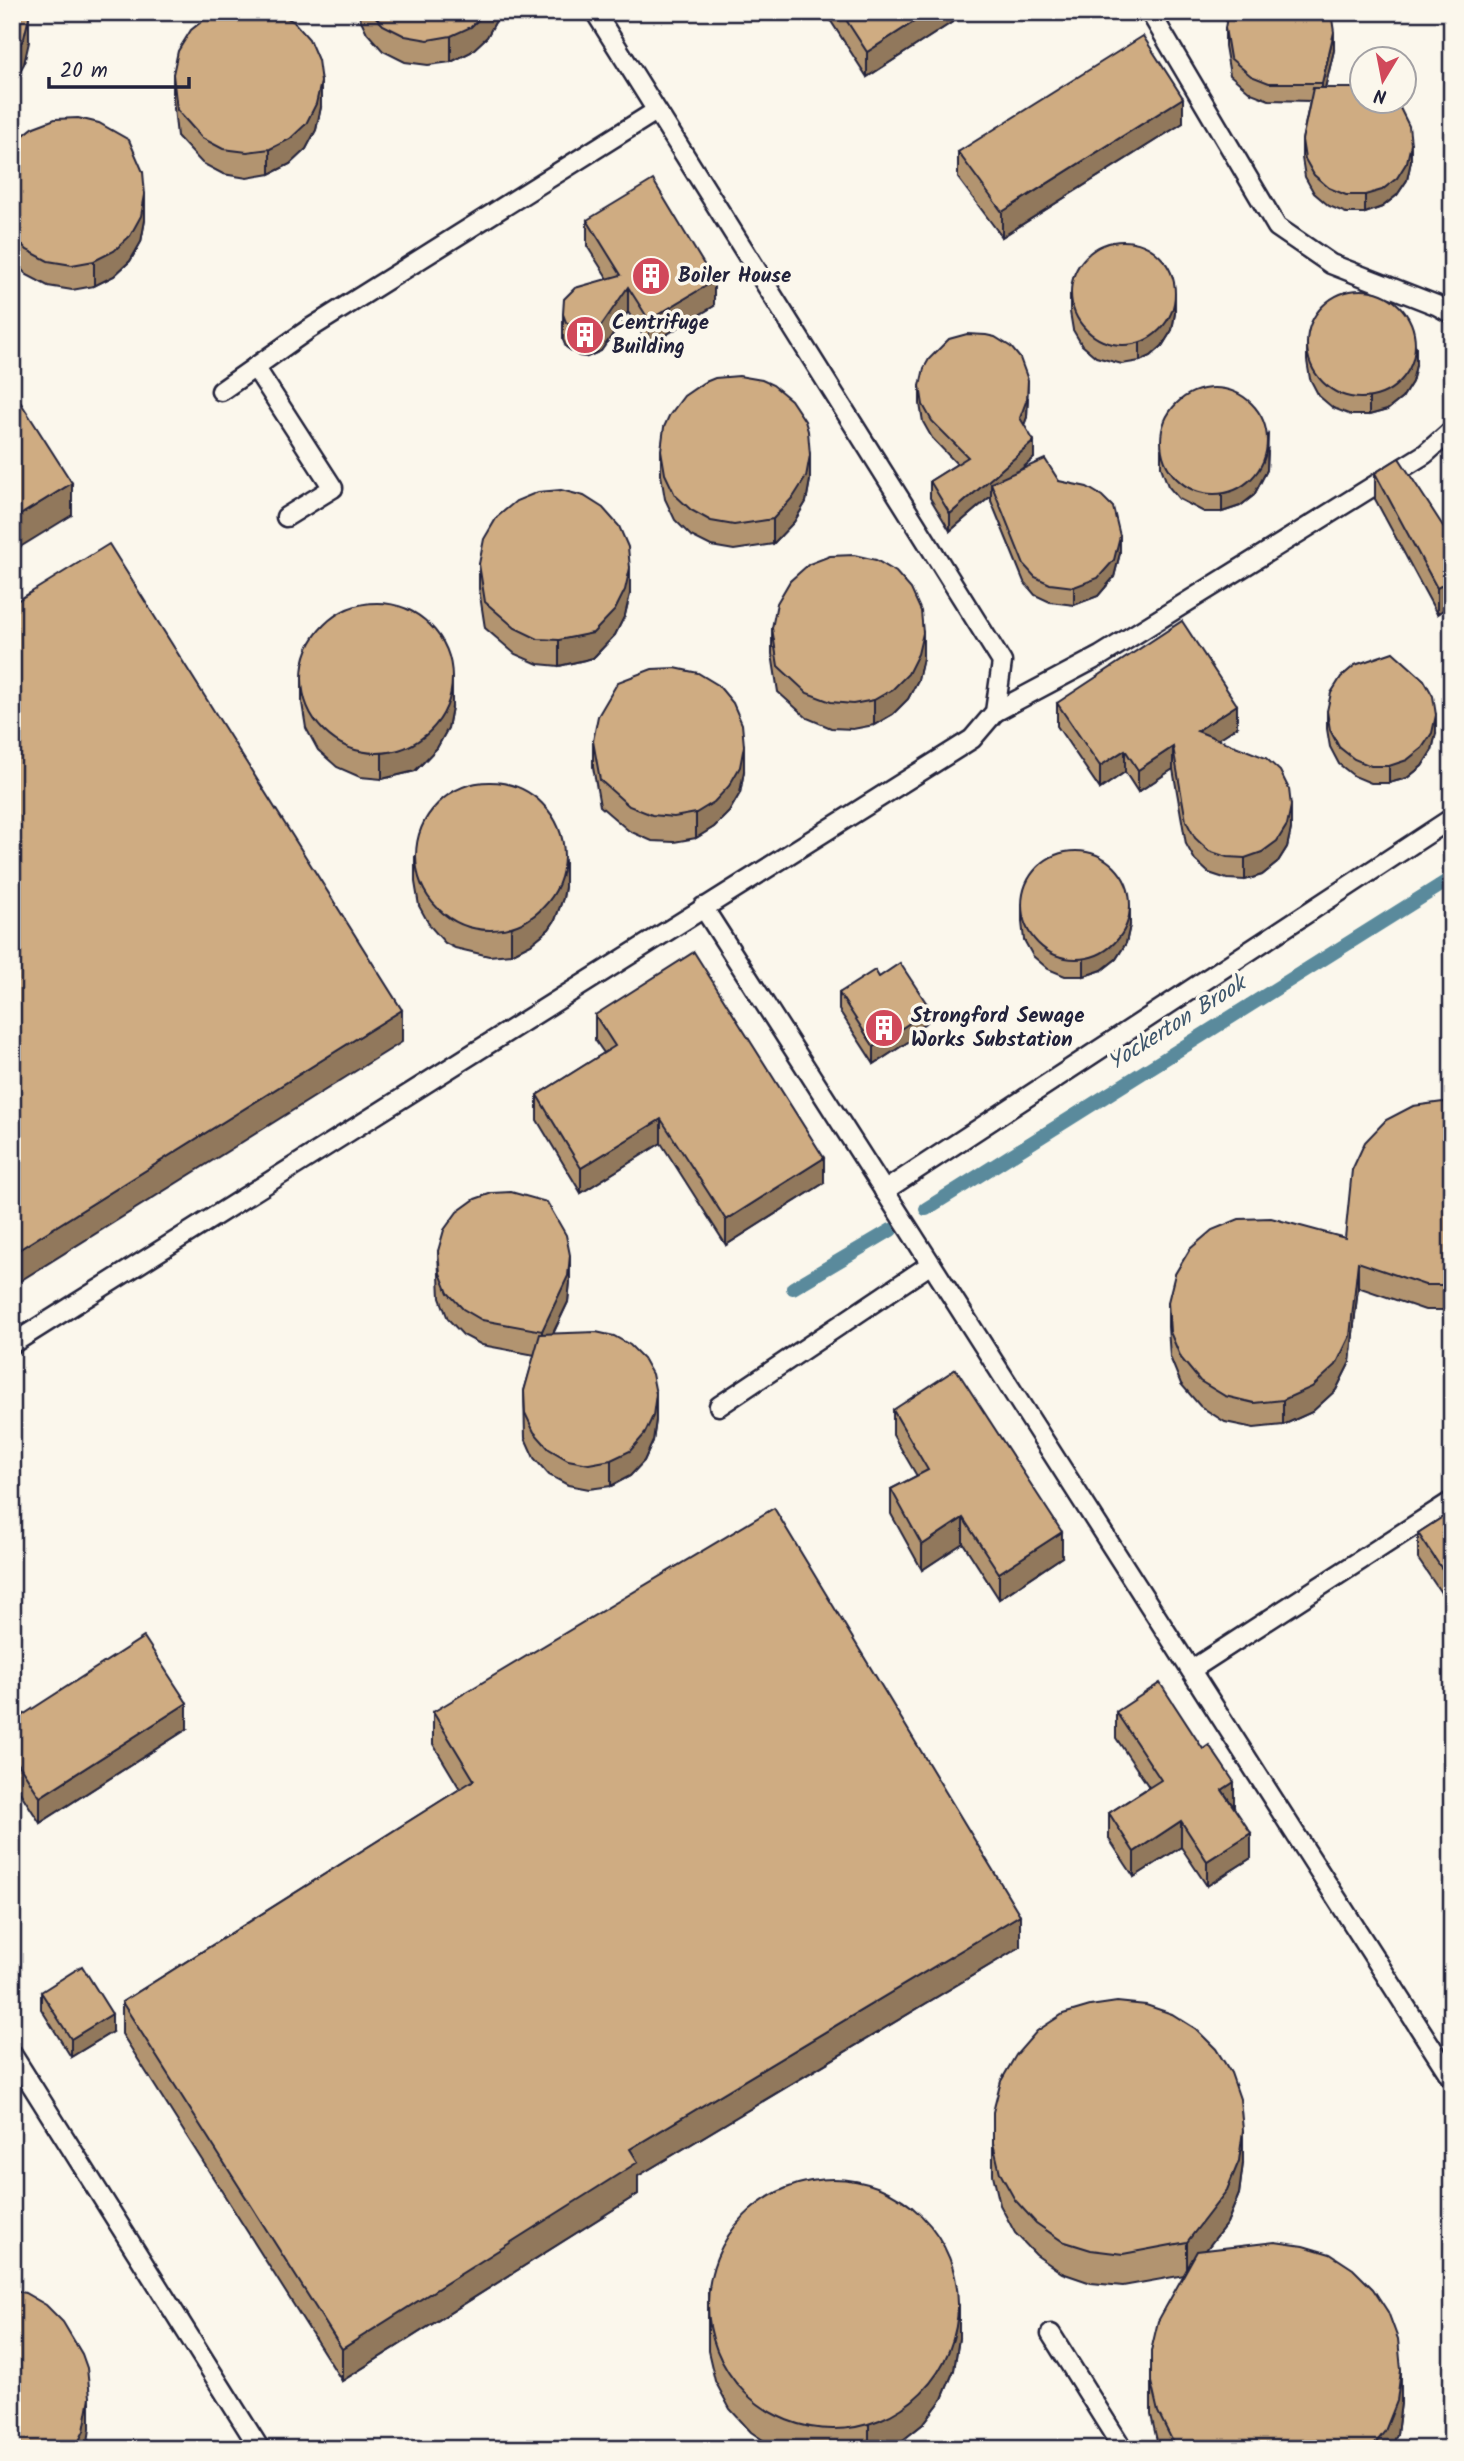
<svg xmlns="http://www.w3.org/2000/svg" width="1464" height="2461" font-family="Kalam,sans-serif">
<rect width="100%" height="100%" fill="#fbf7ec"/>
<filter id="ink" filterUnits="userSpaceOnUse"><feTurbulence type="fractalNoise" baseFrequency=".0143" numOctaves="2"/><feDisplacementMap in="SourceGraphic" scale="14" xChannelSelector="R" yChannelSelector="G"/><feConvolveMatrix kernelMatrix="1 2 1 2 8 2 1 2 1" color-interpolation-filters="sRGB"/></filter>
<g filter="url(#ink)">
<g fill="none" stroke-linecap="round" stroke-linejoin="round">
<g stroke="#5a8a9c" stroke-width="14">
<path d="M 926,1209 L 1452,878"/>
<path d="M 793,1288 L 891,1230"/>
</g>
<defs>
<g id="lane">
<path d="M 1150,12 L 1277,227 L 1331,264 L 1436,305 L 1452,314"/>
<path d="M 255,367 L 333,488 L 286,517"/>
<path d="M 221,391 L 309,329 L 656,111"/>
<path d="M 995,712 L 1100,656 L 1425,454 L 1452,430"/>
<path d="M 703,907 L 1452,2079"/>
<path d="M 884,1191 L 1452,818"/>
<path d="M 12,1344 L 972,739 L 995,712 L 1002,662 L 595,12"/>
<path d="M 719,1406 L 931,1264"/>
<path d="M 1191,1670 L 1452,1501"/>
<path d="M 12,2054 L 260,2449"/>
<path d="M 1051,2334 L 1123,2449"/>
</g>
</defs>
<use href="#lane" stroke="#22223b" stroke-width="23"/>
<use href="#lane" stroke="#fbf7ec" stroke-width="18"/>
</g>
<g fill="#b29470" stroke="#22223b" stroke-width="2">
<path d="M 357,12 L 499,12 L 498,17 L 487,37 L 471,52 L 451,62 L 428,65 L 405,62 L 383,51 L 367,33 Z"/>
<path d="M 825,12 L 968,12 L 867,77 Z"/>
<path d="M 1225,28 L 1334,50 L 1325,88 L 1411,161 L 1407,180 L 1397,195 L 1382,207 L 1365,213 L 1346,213 L 1329,206 L 1314,193 L 1305,177 L 1302,158 L 1302,140 L 1310,101 L 1269,100 L 1251,93 L 1230,75 L 1225,46 Z"/>
<path d="M 173,74 L 321,107 L 316,130 L 306,149 L 290,164 L 270,174 L 247,178 L 223,174 L 202,163 L 177,136 L 173,99 Z"/>
<path d="M 1183,123 L 1002,237 L 958,178 L 958,152 Z"/>
<path d="M 12,148 L 145,220 L 141,242 L 130,261 L 114,276 L 94,286 L 72,290 L 48,286 L 27,275 L 12,260 Z"/>
<path d="M 587,220 L 714,306 L 649,345 L 628,312 L 601,351 L 587,357 L 579,356 L 566,347 L 563,340 L 563,314 L 608,279 L 587,246 Z"/>
<path d="M 1070,295 L 1175,313 L 1172,330 L 1162,346 L 1151,356 L 1140,361 L 1122,364 L 1096,357 L 1082,345 L 1073,330 L 1070,312 Z"/>
<path d="M 1307,343 L 1416,365 L 1412,382 L 1402,398 L 1387,410 L 1369,415 L 1351,415 L 1333,408 L 1319,396 L 1310,379 L 1307,361 Z"/>
<path d="M 920,386 L 1028,398 L 1027,417 L 1024,425 L 1034,458 L 1021,470 L 1059,481 L 1120,553 L 1114,577 L 1098,596 L 1074,605 L 1050,602 L 1035,595 L 1024,582 L 991,501 L 991,496 L 950,531 L 930,498 L 930,481 L 957,464 L 932,438 L 923,422 L 920,404 Z"/>
<path d="M 1161,449 L 1268,452 L 1267,470 L 1254,495 L 1240,506 L 1222,512 L 1204,512 L 1179,499 L 1168,486 L 1161,467 Z"/>
<path d="M 661,450 L 810,480 L 806,502 L 794,522 L 773,544 L 734,550 L 711,546 L 691,536 L 675,520 L 665,499 L 661,475 Z"/>
<path d="M 1375,473 L 1452,540 L 1452,604 L 1437,614 L 1375,499 Z"/>
<path d="M 479,564 L 630,594 L 625,615 L 615,635 L 593,658 L 559,666 L 538,664 L 515,654 L 485,628 L 479,589 Z"/>
<path d="M 772,628 L 923,658 L 918,680 L 908,699 L 893,714 L 874,725 L 853,729 L 831,728 L 807,718 L 778,692 L 772,654 Z"/>
<path d="M 302,677 L 452,707 L 448,728 L 437,748 L 415,771 L 382,779 L 360,777 L 337,767 L 318,750 L 306,728 L 302,703 Z"/>
<path d="M 1057,703 L 1237,727 L 1218,739 L 1291,829 L 1287,847 L 1277,863 L 1262,875 L 1245,880 L 1227,879 L 1209,873 L 1195,860 L 1186,844 L 1173,769 L 1138,792 L 1125,772 L 1100,789 L 1057,726 Z"/>
<path d="M 1327,711 L 1436,733 L 1432,750 L 1422,766 L 1407,778 L 1389,783 L 1371,783 L 1354,776 L 1339,764 L 1330,747 L 1327,729 Z"/>
<path d="M 593,741 L 744,771 L 740,793 L 729,812 L 714,827 L 696,838 L 674,842 L 652,841 L 629,831 L 600,806 L 593,767 Z"/>
<path d="M 415,857 L 565,887 L 563,898 L 555,920 L 549,929 L 531,944 L 511,954 L 489,956 L 455,948 L 445,943 L 430,926 L 419,906 L 415,882 Z"/>
<path d="M 1022,904 L 1130,925 L 1126,943 L 1116,959 L 1102,970 L 1084,976 L 1065,976 L 1048,969 L 1033,956 L 1024,940 L 1022,922 Z"/>
<path d="M 879,977 L 927,1022 L 911,1032 L 911,1040 L 874,1064 L 839,1010 L 839,993 Z"/>
<path d="M 595,1015 L 824,1183 L 726,1245 L 661,1143 L 581,1193 L 537,1120 L 537,1095 L 604,1053 L 595,1040 Z"/>
<path d="M 1452,1103 L 1452,1310 L 1425,1310 L 1358,1287 L 1350,1362 L 1336,1390 L 1312,1412 L 1283,1425 L 1254,1428 L 1225,1422 L 1200,1406 L 1181,1384 L 1170,1357 L 1168,1327 L 1168,1302 L 1345,1238 Z"/>
<path d="M 438,1251 L 570,1281 L 568,1302 L 553,1334 L 656,1420 L 653,1441 L 644,1461 L 630,1476 L 611,1486 L 589,1489 L 568,1485 L 549,1475 L 534,1458 L 525,1438 L 524,1391 L 535,1355 L 482,1345 L 463,1335 L 448,1319 L 440,1298 Z"/>
<path d="M 893,1410 L 1062,1557 L 999,1599 L 963,1543 L 922,1570 L 891,1514 L 891,1489 L 917,1476 L 893,1435 Z"/>
<path d="M 1452,1511 L 1452,1609 L 1418,1559 L 1418,1533 Z"/>
<path d="M 433,1712 L 1020,1947 L 638,2176 L 638,2194 L 342,2381 L 122,2034 L 122,2002 L 460,1789 L 433,1744 Z"/>
<path d="M 1116,1712 L 1234,1807 L 1251,1858 L 1207,1886 L 1181,1847 L 1134,1877 L 1109,1839 L 1109,1813 L 1149,1787 L 1116,1738 Z"/>
<path d="M 12,1722 L 187,1729 L 40,1823 L 12,1780 Z"/>
<path d="M 41,1992 L 112,2032 L 71,2057 L 41,2009 Z"/>
<path d="M 993,2143 L 1243,2163 L 1239,2194 L 1227,2223 L 1206,2250 L 1401,2403 L 1397,2434 L 1391,2449 L 1160,2449 L 1158,2445 L 1151,2415 L 1151,2351 L 1184,2275 L 1123,2286 L 1091,2283 L 1062,2273 L 1036,2255 L 1015,2233 L 1000,2205 L 993,2175 Z"/>
<path d="M 708,2288 L 959,2338 L 954,2370 L 942,2399 L 923,2424 L 898,2444 L 887,2449 L 776,2449 L 751,2432 L 730,2409 L 715,2381 L 708,2351 Z"/>
</g>
<g fill="#91785b" stroke="#22223b" stroke-width="2">
<path d="M 486,12 L 499,12 L 498,17 L 487,37 L 471,52 L 451,62 L 451,36 Z"/>
<path d="M 929,12 L 968,12 L 867,77 L 867,52 Z"/>
<path d="M 29,17 L 29,42 L 24,64 L 12,85 L 12,59 Z"/>
<path d="M 1334,32 L 1334,50 L 1322,101 L 1322,83 Z"/>
<path d="M 321,82 L 321,107 L 316,130 L 306,149 L 290,164 L 270,174 L 270,149 Z"/>
<path d="M 1183,98 L 1183,123 L 1002,237 L 1002,212 Z"/>
<path d="M 1411,144 L 1411,161 L 1407,180 L 1397,195 L 1382,207 L 1365,213 L 1365,195 Z"/>
<path d="M 145,195 L 145,220 L 141,242 L 130,261 L 114,276 L 94,286 L 94,261 Z"/>
<path d="M 714,281 L 714,306 L 649,345 L 649,320 Z"/>
<path d="M 628,287 L 628,312 L 601,351 L 587,357 L 587,331 Z"/>
<path d="M 1175,295 L 1175,313 L 1172,330 L 1162,346 L 1151,356 L 1140,361 L 1140,343 Z"/>
<path d="M 1416,347 L 1416,365 L 1412,382 L 1402,398 L 1387,410 L 1369,415 L 1369,398 Z"/>
<path d="M 1028,380 L 1027,417 L 1020,436 L 1020,418 Z"/>
<path d="M 1268,435 L 1267,470 L 1254,495 L 1240,506 L 1222,512 L 1222,494 Z"/>
<path d="M 1034,441 L 1034,458 L 995,492 L 991,483 L 991,496 L 950,531 L 950,514 Z"/>
<path d="M 810,455 L 810,480 L 806,502 L 794,522 L 773,544 L 773,519 Z"/>
<path d="M 72,483 L 72,515 L 12,552 L 12,520 Z"/>
<path d="M 1120,536 L 1120,553 L 1114,577 L 1098,596 L 1074,605 L 1074,587 Z"/>
<path d="M 630,568 L 630,594 L 625,615 L 615,635 L 593,658 L 559,666 L 559,640 Z"/>
<path d="M 1452,579 L 1452,604 L 1437,614 L 1437,588 Z"/>
<path d="M 923,633 L 923,658 L 918,680 L 908,699 L 893,714 L 874,725 L 874,700 Z"/>
<path d="M 452,682 L 452,707 L 448,728 L 437,748 L 415,771 L 382,779 L 382,753 Z"/>
<path d="M 1237,705 L 1237,727 L 1197,753 L 1197,731 Z"/>
<path d="M 1436,715 L 1436,733 L 1432,750 L 1422,766 L 1407,778 L 1389,783 L 1389,766 Z"/>
<path d="M 744,746 L 744,771 L 740,793 L 729,812 L 714,827 L 696,838 L 696,813 Z"/>
<path d="M 1173,747 L 1173,769 L 1138,792 L 1138,770 Z"/>
<path d="M 1125,750 L 1125,772 L 1100,789 L 1100,766 Z"/>
<path d="M 1291,806 L 1291,829 L 1287,847 L 1277,863 L 1262,875 L 1245,880 L 1245,858 Z"/>
<path d="M 565,861 L 565,887 L 563,898 L 555,920 L 549,929 L 531,944 L 511,954 L 511,929 Z"/>
<path d="M 1130,908 L 1130,925 L 1126,943 L 1116,959 L 1102,970 L 1084,976 L 1084,959 Z"/>
<path d="M 927,1004 L 927,1022 L 911,1032 L 911,1040 L 874,1064 L 874,1047 L 907,1017 Z"/>
<path d="M 402,1010 L 402,1042 L 12,1286 L 12,1254 Z"/>
<path d="M 661,1119 L 661,1143 L 581,1193 L 581,1168 Z"/>
<path d="M 824,1158 L 824,1183 L 726,1245 L 726,1220 Z"/>
<path d="M 570,1255 L 570,1281 L 568,1302 L 542,1356 L 542,1331 Z"/>
<path d="M 1358,1262 L 1358,1287 L 1350,1362 L 1336,1390 L 1312,1412 L 1283,1425 L 1283,1400 Z"/>
<path d="M 656,1394 L 656,1420 L 653,1441 L 644,1461 L 630,1476 L 611,1486 L 611,1460 Z"/>
<path d="M 963,1518 L 963,1543 L 922,1570 L 922,1545 Z"/>
<path d="M 1062,1532 L 1062,1557 L 999,1599 L 999,1573 Z"/>
<path d="M 187,1703 L 187,1729 L 40,1823 L 40,1797 Z"/>
<path d="M 1234,1782 L 1234,1807 L 1222,1790 Z"/>
<path d="M 1181,1821 L 1181,1847 L 1134,1877 L 1134,1852 Z"/>
<path d="M 1251,1833 L 1251,1858 L 1207,1886 L 1207,1861 Z"/>
<path d="M 1020,1915 L 1020,1947 L 638,2176 L 638,2194 L 342,2381 L 342,2349 L 630,2149 Z"/>
<path d="M 112,2014 L 112,2032 L 71,2057 L 71,2039 Z"/>
<path d="M 1243,2130 L 1243,2163 L 1239,2194 L 1227,2223 L 1187,2274 L 1187,2242 Z"/>
<path d="M 959,2306 L 959,2338 L 954,2370 L 942,2399 L 923,2424 L 898,2444 L 887,2449 L 869,2449 L 869,2424 Z"/>
<path d="M 1401,2370 L 1401,2403 L 1397,2434 L 1391,2449 L 1371,2449 Z"/>
<path d="M 90,2397 L 90,2429 L 87,2449 L 75,2449 Z"/>
</g>
<g fill="#cfac82" stroke="#22223b" stroke-width="2">
<path d="M 12,12 L 28,12 L 29,17 L 24,38 L 12,59 Z"/>
<path d="M 218,12 L 277,12 L 294,22 L 309,39 L 318,60 L 321,82 L 316,104 L 306,124 L 290,139 L 270,149 L 247,152 L 223,149 L 202,138 L 177,110 L 173,74 L 178,51 L 191,30 L 210,15 Z"/>
<path d="M 371,12 L 486,12 L 471,27 L 451,36 L 428,40 L 405,36 L 383,25 Z"/>
<path d="M 841,12 L 929,12 L 867,52 Z"/>
<path d="M 1228,12 L 1331,12 L 1334,32 L 1322,83 L 1269,83 L 1251,76 L 1230,58 L 1225,28 Z"/>
<path d="M 1143,36 L 1183,98 L 1002,212 L 958,152 Z"/>
<path d="M 1313,88 L 1362,88 L 1362,102 L 1392,102 L 1400,108 L 1409,126 L 1411,144 L 1407,162 L 1397,178 L 1382,190 L 1365,195 L 1346,195 L 1329,188 L 1314,175 L 1305,159 L 1302,140 Z"/>
<path d="M 78,118 L 99,123 L 129,140 L 143,172 L 145,195 L 141,216 L 130,236 L 114,251 L 94,261 L 72,265 L 48,261 L 27,250 L 12,234 L 12,148 L 15,142 L 34,127 L 55,119 Z"/>
<path d="M 653,180 L 714,281 L 649,320 L 628,287 L 601,326 L 587,331 L 579,331 L 566,322 L 563,314 L 564,299 L 575,288 L 621,275 L 587,220 Z"/>
<circle cx="1123" cy="293" r="52"/>
<circle cx="1361" cy="344" r="54"/>
<path d="M 967,334 L 986,335 L 995,337 L 1011,347 L 1020,358 L 1028,380 L 1027,399 L 1020,418 L 1034,441 L 950,514 L 930,481 L 968,457 L 932,421 L 923,405 L 920,386 L 924,368 L 929,359 L 949,339 Z"/>
<path d="M 739,376 L 762,380 L 773,385 L 791,400 L 805,421 L 808,431 L 810,455 L 806,477 L 794,496 L 773,519 L 734,525 L 711,521 L 691,510 L 675,495 L 665,474 L 661,450 L 664,427 L 669,416 L 684,396 L 703,383 L 715,378 Z"/>
<circle cx="1214" cy="441" r="53"/>
<path d="M 12,389 L 72,483 L 12,520 Z"/>
<path d="M 1399,458 L 1452,540 L 1452,579 L 1437,588 L 1375,473 Z"/>
<path d="M 1045,459 L 1059,481 L 1087,487 L 1102,496 L 1113,507 L 1120,536 L 1114,560 L 1098,578 L 1074,587 L 1050,584 L 1035,577 L 1024,565 L 991,483 Z"/>
<path d="M 561,490 L 584,496 L 603,508 L 619,526 L 628,547 L 630,568 L 625,590 L 615,610 L 593,633 L 559,640 L 538,639 L 515,628 L 485,602 L 479,564 L 484,539 L 497,517 L 516,501 L 538,492 Z"/>
<path d="M 109,544 L 402,1010 L 12,1254 L 12,604 Z"/>
<path d="M 854,555 L 876,560 L 896,572 L 911,589 L 921,611 L 923,633 L 918,654 L 908,674 L 893,689 L 874,700 L 853,704 L 831,702 L 807,693 L 778,666 L 772,628 L 777,603 L 790,581 L 809,564 L 830,556 Z"/>
<circle cx="377" cy="678" r="75"/>
<path d="M 1182,621 L 1237,705 L 1197,731 L 1266,758 L 1280,771 L 1289,789 L 1291,806 L 1287,825 L 1277,841 L 1262,852 L 1245,858 L 1227,857 L 1209,851 L 1195,838 L 1186,821 L 1173,747 L 1138,770 L 1125,750 L 1100,766 L 1057,703 Z"/>
<path d="M 1393,652 L 1424,680 L 1433,696 L 1436,715 L 1432,733 L 1422,748 L 1407,760 L 1389,766 L 1371,766 L 1354,759 L 1339,747 L 1330,730 L 1327,711 L 1331,693 L 1341,677 L 1355,665 Z"/>
<path d="M 675,668 L 698,673 L 718,685 L 733,703 L 742,724 L 744,746 L 740,767 L 729,786 L 714,802 L 696,813 L 674,817 L 652,815 L 629,806 L 600,780 L 593,741 L 598,716 L 618,682 L 652,669 Z"/>
<circle cx="490" cy="856" r="74"/>
<circle cx="1076" cy="905" r="54"/>
<path d="M 694,952 L 824,1158 L 726,1220 L 661,1119 L 581,1168 L 537,1095 L 615,1046 L 595,1015 Z"/>
<path d="M 900,963 L 927,1004 L 907,1017 L 911,1022 L 874,1047 L 839,993 L 875,970 L 879,977 Z"/>
<path d="M 1443,1102 L 1452,1103 L 1452,1285 L 1425,1285 L 1358,1262 L 1350,1336 L 1336,1365 L 1312,1387 L 1283,1400 L 1254,1403 L 1225,1396 L 1200,1381 L 1181,1358 L 1170,1332 L 1168,1302 L 1175,1274 L 1190,1249 L 1212,1230 L 1239,1219 L 1271,1218 L 1345,1238 L 1352,1170 L 1365,1142 L 1386,1120 L 1413,1106 Z"/>
<path d="M 511,1192 L 547,1202 L 566,1235 L 570,1255 L 568,1276 L 542,1331 L 482,1320 L 463,1309 L 448,1293 L 440,1273 L 438,1251 L 444,1230 L 457,1212 L 475,1199 L 492,1193 Z"/>
<path d="M 596,1332 L 614,1336 L 630,1345 L 643,1358 L 652,1374 L 656,1394 L 653,1416 L 644,1435 L 630,1451 L 611,1460 L 589,1464 L 568,1460 L 549,1449 L 534,1432 L 525,1413 L 524,1391 L 540,1334 Z"/>
<path d="M 956,1369 L 1062,1532 L 999,1573 L 963,1518 L 922,1545 L 891,1489 L 928,1470 L 893,1410 Z"/>
<path d="M 774,1508 L 1020,1915 L 630,2149 L 638,2162 L 342,2349 L 122,2002 L 474,1780 L 433,1712 Z"/>
<path d="M 1452,1511 L 1452,1584 L 1418,1533 Z"/>
<path d="M 144,1637 L 187,1703 L 40,1797 L 12,1754 L 12,1722 Z"/>
<path d="M 1160,1683 L 1203,1749 L 1209,1745 L 1234,1782 L 1222,1790 L 1251,1833 L 1207,1861 L 1181,1821 L 1134,1852 L 1109,1813 L 1161,1780 L 1116,1712 Z"/>
<path d="M 82,1966 L 112,2014 L 71,2039 L 41,1992 Z"/>
<path d="M 1117,2002 L 1146,2005 L 1172,2014 L 1196,2029 L 1216,2049 L 1231,2073 L 1240,2099 L 1243,2130 L 1239,2161 L 1227,2190 L 1187,2242 L 1123,2254 L 1091,2250 L 1062,2241 L 1036,2223 L 1015,2200 L 1000,2173 L 993,2143 L 993,2112 L 1001,2081 L 1016,2055 L 1037,2031 L 1063,2014 L 1090,2006 Z"/>
<circle cx="833" cy="2304" r="125"/>
<path d="M 1275,2242 L 1303,2246 L 1330,2254 L 1353,2269 L 1373,2289 L 1388,2312 L 1398,2339 L 1401,2370 L 1397,2401 L 1385,2431 L 1371,2449 L 1180,2449 L 1172,2440 L 1158,2412 L 1151,2382 L 1151,2351 L 1158,2321 L 1197,2251 Z"/>
<path d="M 12,2289 L 25,2293 L 46,2305 L 63,2322 L 82,2354 L 87,2368 L 90,2397 L 84,2431 L 75,2449 L 12,2449 Z"/>
<path d="M 1006,2444 L 1034,2446 L 1041,2449 L 972,2449 L 978,2447 Z"/>
</g>
</g>
<defs>
<symbol id="building-disc" viewBox="-11 -11 22 22"><circle r="9.5" fill="#d1495b" stroke="#fbf7ec"/><path d="M-4-6H4V6H1V3H-1V6H-4ZM-2.5-4.3h1.7v1.8h-1.7ZM.8-4.3h1.7v1.8H.8ZM-2.5-1h1.7V.8h-1.7ZM.8-1h1.7V.8H.8Z" fill="#fff"/></symbol>
</defs>
<g fill-rule="evenodd">
<use href="#building-disc" x="629" y="254" width="44" height="44"/>
<use href="#building-disc" x="563" y="313" width="44" height="44"/>
<use href="#building-disc" x="862" y="1006" width="44" height="44"/>
</g>
<g text-anchor="middle" dominant-baseline="central" stroke-width="7" stroke-linejoin="round" paint-order="stroke">
<g font-size="21" font-weight="bold" fill="#22223b" stroke="#fbf7ec" text-anchor="start">
<text x="678" y="276">Boiler House</text>
<text x="612" y="323">Centrifuge<tspan x="612" dy="24">Building</tspan></text>
<text x="911" y="1016">Strongford Sewage<tspan x="911" dy="24">Works Substation</tspan></text>
</g>
<g font-size="23" font-style="italic" fill="#3e566c" stroke="#fbf7ec">
<text transform="translate(1177 1024) rotate(-32)">Yockerton Brook</text>
</g>
</g>
<rect width="1464" height="2461" fill="none" stroke="#fbf7ec" stroke-width="42"/>
<rect x="21" y="21" width="1422" height="2419" fill="none" stroke="#22223b" stroke-width="2.5" filter="url(#ink)"/>
<g transform="translate(1383 80) rotate(190)"><circle r="33" fill="#fbf7ec" stroke="#a4a2a5" stroke-width="2"/>
<path d="M0-5L12 26L0 18L-12 26Z" fill="#d1495b"/>
<text y="-10" font-size="19" font-weight="bold" text-anchor="middle" fill="#22223b">N</text>
</g>
<path d="M49 77v10h140v-10" fill="none" stroke="#22223b" stroke-width="3.5"/>
<text x="60" y="77" font-size="21" fill="#22223b" stroke="#fbf7ec" stroke-width="5" paint-order="stroke">20 m</text>
</svg>
